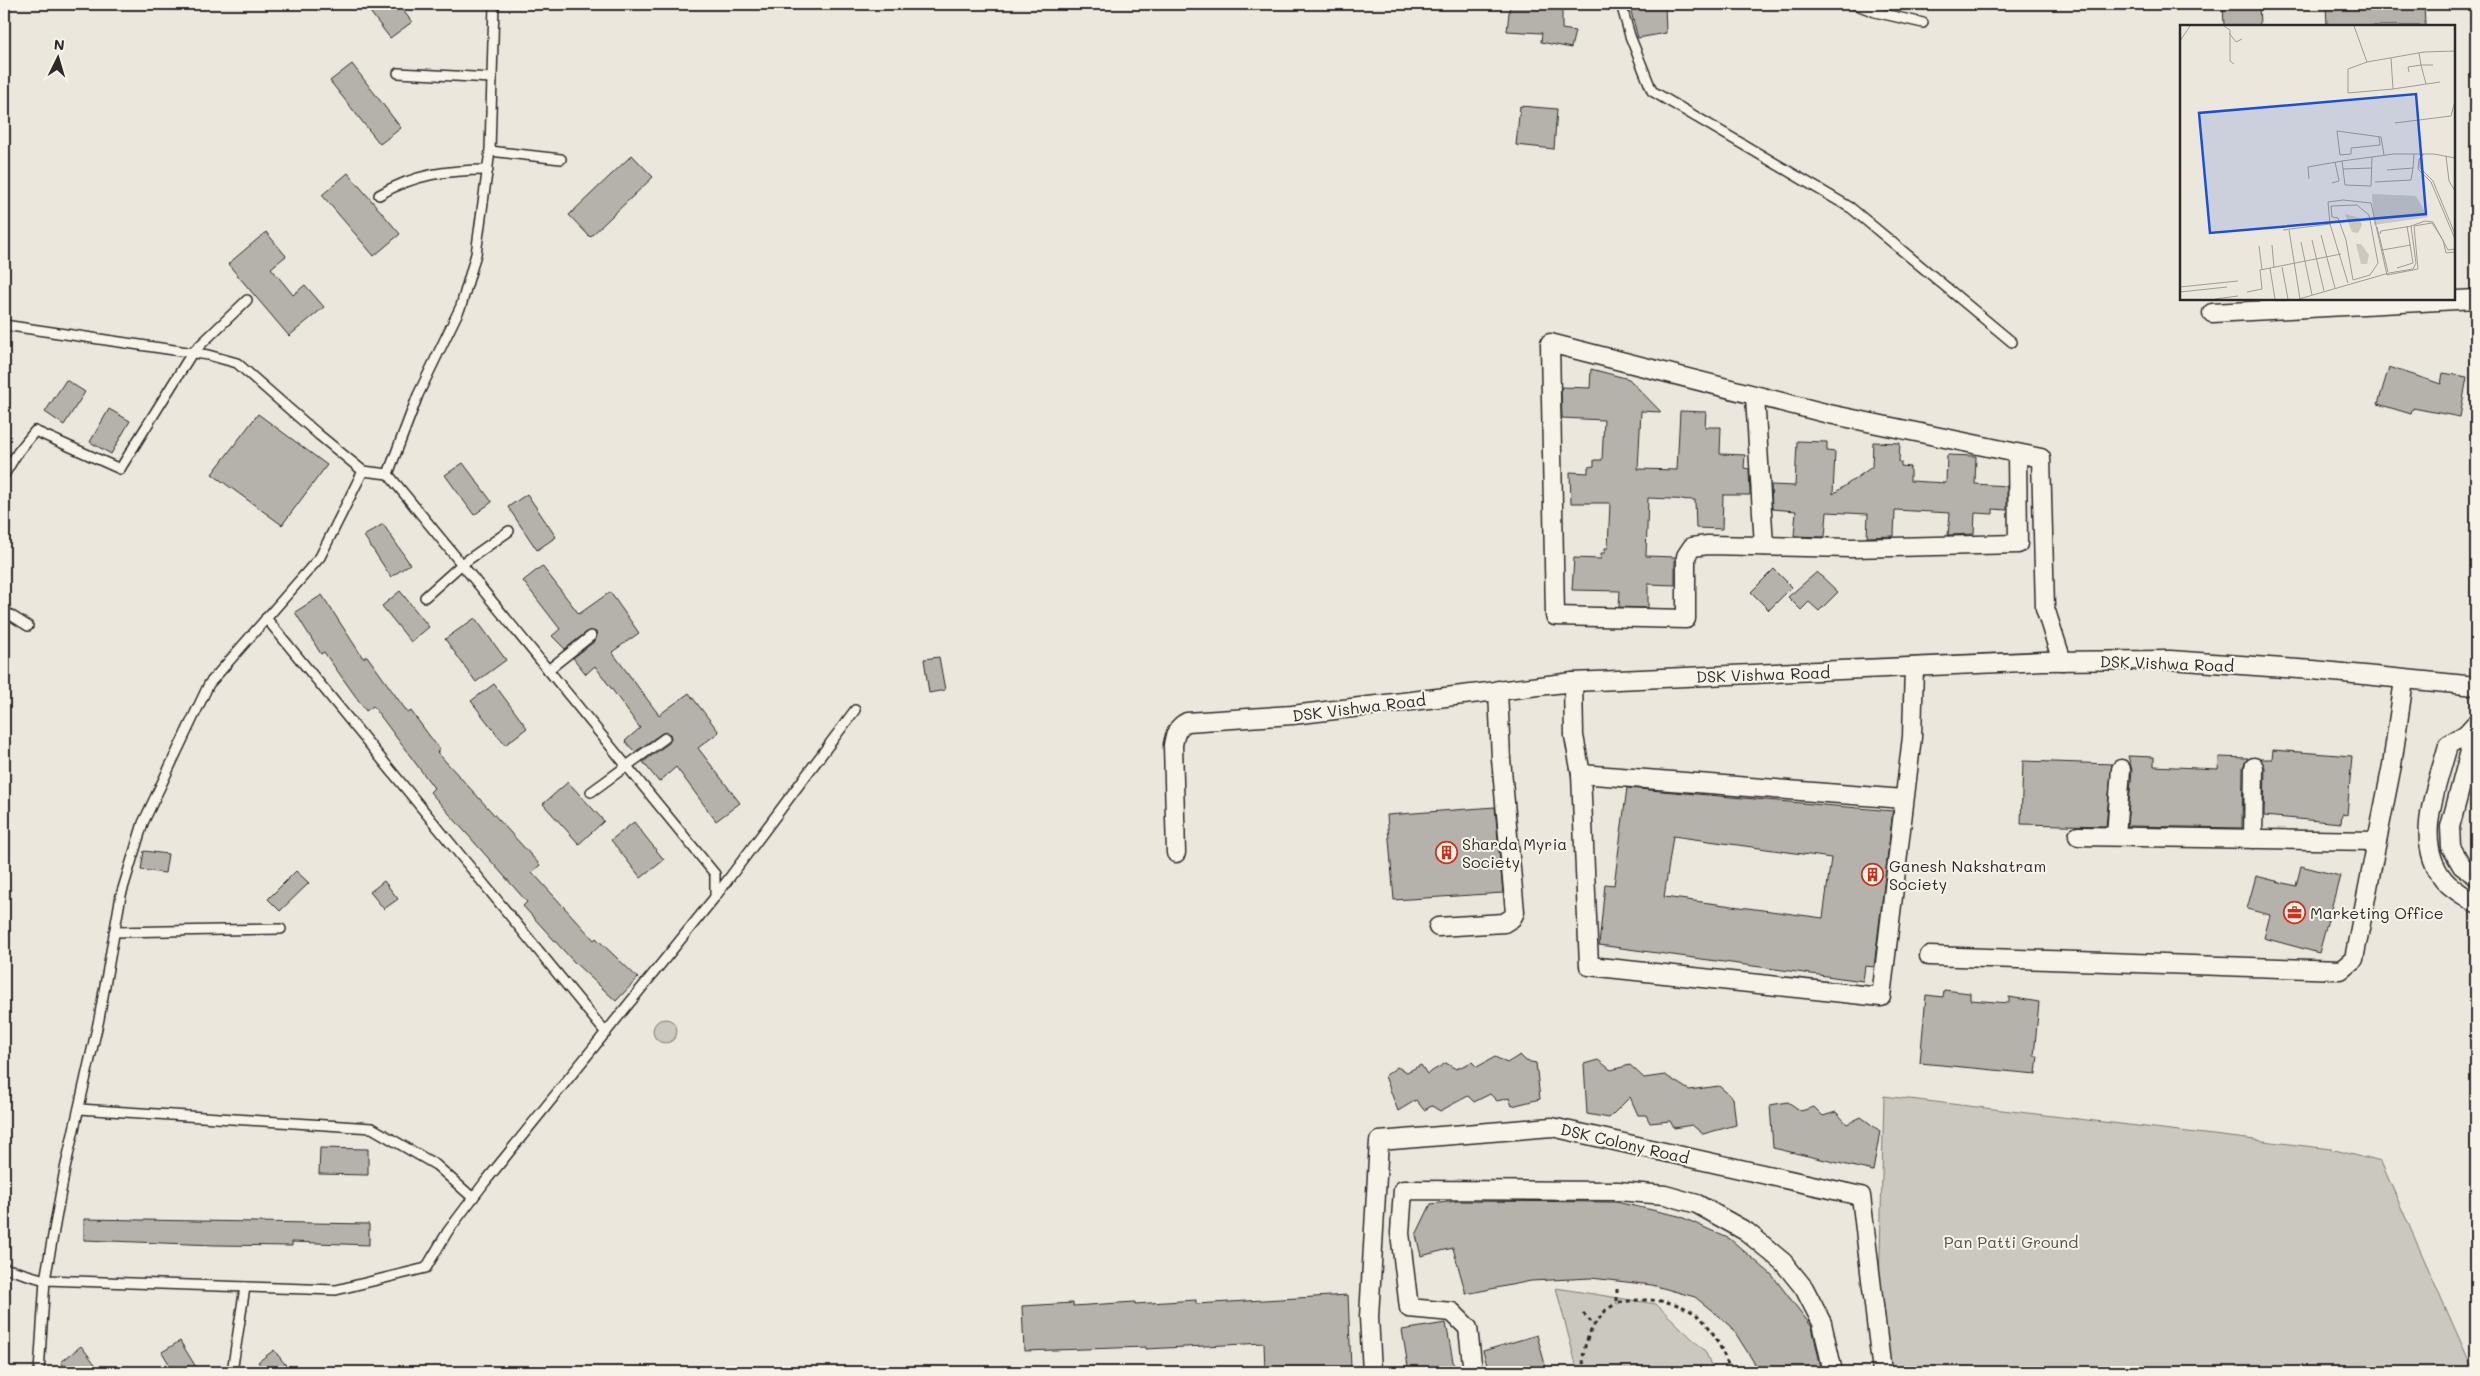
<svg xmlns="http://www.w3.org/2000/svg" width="2480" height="1376" font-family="Mali,sans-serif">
<rect width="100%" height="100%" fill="#ebe7dd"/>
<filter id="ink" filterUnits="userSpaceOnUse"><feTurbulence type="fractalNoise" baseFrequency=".02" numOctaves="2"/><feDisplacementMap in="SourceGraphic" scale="10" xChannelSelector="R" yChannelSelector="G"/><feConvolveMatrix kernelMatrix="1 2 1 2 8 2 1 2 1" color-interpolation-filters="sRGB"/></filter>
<g filter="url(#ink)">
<g fill="#cbc8bf" stroke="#7b7a75">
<circle cx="665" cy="1031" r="12"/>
<path d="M 1884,1096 L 2331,1149 L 2381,1162 L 2474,1372 L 1877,1372 Z"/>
<path d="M 1556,1288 L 1656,1304 L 1705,1351 L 1714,1372 L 1578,1372 Z"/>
</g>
<g fill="#b5b2ab" stroke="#2b2b2b" fill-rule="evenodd">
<path d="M 364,4 L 398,4 L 412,22 L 390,38 Z"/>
<path d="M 1510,4 L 1562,4 L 1562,29 L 1575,31 L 1571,48 L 1541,42 L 1542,33 L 1507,31 Z"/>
<path d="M 1629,4 L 1665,4 L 1666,33 L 1638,38 Z"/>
<path d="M 2223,4 L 2259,4 L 2260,26 L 2224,26 Z"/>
<path d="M 2326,4 L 2424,4 L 2425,26 L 2327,26 Z"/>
<path d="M 352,64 L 401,128 L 380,144 L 330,81 Z"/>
<path d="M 1520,106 L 1557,109 L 1554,149 L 1516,145 Z"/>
<path d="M 632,155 L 653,177 L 590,237 L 569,215 Z"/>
<path d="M 348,173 L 400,234 L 374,256 L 322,195 Z"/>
<path d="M 266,232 L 286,256 L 271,268 L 293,295 L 305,285 L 324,307 L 289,336 L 228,264 Z"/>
<path d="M 2389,367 L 2441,384 L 2443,373 L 2467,377 L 2460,417 L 2413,408 L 2411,414 L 2378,404 Z"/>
<path d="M 1591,369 L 1629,379 L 1661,412 L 1641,411 L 1638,469 L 1677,470 L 1680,411 L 1706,412 L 1705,427 L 1721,427 L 1720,454 L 1745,455 L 1744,468 L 1749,469 L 1750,495 L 1723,495 L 1722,529 L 1696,528 L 1695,500 L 1648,498 L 1646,556 L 1675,557 L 1675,585 L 1648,584 L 1648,608 L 1619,607 L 1620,591 L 1572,590 L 1574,558 L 1601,559 L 1601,553 L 1605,553 L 1605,548 L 1608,548 L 1610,503 L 1571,503 L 1570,472 L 1588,473 L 1588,467 L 1594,466 L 1594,460 L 1602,460 L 1604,420 L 1562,418 L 1561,387 L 1590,388 Z"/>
<path d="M 66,380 L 85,392 L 64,425 L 45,412 Z"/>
<path d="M 109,409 L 130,421 L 111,454 L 90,442 Z"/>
<path d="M 258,414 L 327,465 L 282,525 L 212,474 Z"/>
<path d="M 1797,441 L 1827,442 L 1827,451 L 1835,452 L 1833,494 L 1872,467 L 1873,442 L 1900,443 L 1899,462 L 1901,462 L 1901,466 L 1910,467 L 1910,481 L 1946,483 L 1947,455 L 1976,456 L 1975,484 L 2007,486 L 2007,510 L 1993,509 L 1993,514 L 1975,513 L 1974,534 L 1948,535 L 1950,513 L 1895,510 L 1894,536 L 1867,537 L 1868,514 L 1827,512 L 1825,537 L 1794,536 L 1796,511 L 1772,509 L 1771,485 L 1795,486 Z"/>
<path d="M 463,463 L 492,502 L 474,515 L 445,475 Z"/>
<path d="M 527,494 L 556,537 L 537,550 L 508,507 Z"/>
<path d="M 383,524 L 410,564 L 391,577 L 364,536 Z"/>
<path d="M 542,566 L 579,614 L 610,592 L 639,633 L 612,652 L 659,715 L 689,693 L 719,732 L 698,748 L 740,803 L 716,821 L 676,767 L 659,782 L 643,762 L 669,743 L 671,738 L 670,734 L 662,733 L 635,752 L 625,741 L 640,728 L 595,666 L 586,674 L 573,658 L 595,641 L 597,636 L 596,632 L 588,631 L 565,649 L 552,636 L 560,629 L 523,581 Z"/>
<path d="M 1774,569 L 1792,587 L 1769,610 L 1751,592 Z"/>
<path d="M 1817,572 L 1838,592 L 1819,611 L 1809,602 L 1801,610 L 1788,597 Z"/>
<path d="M 400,591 L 429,627 L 411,642 L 382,606 Z"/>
<path d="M 322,595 L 363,658 L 367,656 L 408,713 L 411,711 L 440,750 L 437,752 L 540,865 L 532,872 L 594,940 L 596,938 L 638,978 L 616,1001 L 574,962 L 523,906 L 527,902 L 430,792 L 434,788 L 373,706 L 366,711 L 324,652 L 321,654 L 295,612 Z"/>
<path d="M 475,618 L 506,660 L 476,682 L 445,639 Z"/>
<path d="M 939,657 L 945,690 L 929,693 L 924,659 Z"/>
<path d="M 494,684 L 527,728 L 505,745 L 471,701 Z"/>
<path d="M 2273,750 L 2352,756 L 2347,815 L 2342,814 L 2341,823 L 2264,816 L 2265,767 L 2260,759 L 2272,759 Z"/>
<path d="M 2128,756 L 2154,757 L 2154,766 L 2218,769 L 2219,757 L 2248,758 L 2243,767 L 2242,828 L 2127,826 L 2132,770 Z"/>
<path d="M 2023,761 L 2112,764 L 2106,826 L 2021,824 Z"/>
<path d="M 568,782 L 604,821 L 579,844 L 543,804 Z"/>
<path d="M 1627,788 L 1893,811 L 1874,967 L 1865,966 L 1863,981 L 1599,945 L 1605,884 L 1614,885 ZM 1673,836 L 1831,858 L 1823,918 L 1664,897 Z"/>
<path d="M 1495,807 L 1503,893 L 1394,900 L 1387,815 Z"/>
<path d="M 634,822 L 664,860 L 641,878 L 611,840 Z"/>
<path d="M 144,851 L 168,854 L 165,873 L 141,870 Z"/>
<path d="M 2301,866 L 2340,876 L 2319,953 L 2264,938 L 2270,915 L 2247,909 L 2256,876 L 2296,886 Z"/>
<path d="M 296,871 L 309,883 L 280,911 L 268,899 Z"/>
<path d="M 384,881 L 398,899 L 384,909 L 370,892 Z"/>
<path d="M 1944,990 L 1970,993 L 1970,1000 L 2009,1003 L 2009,997 L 2039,1002 L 2034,1056 L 2038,1056 L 2036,1074 L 1920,1063 L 1926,995 L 1943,997 Z"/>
<path d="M 1520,1055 L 1526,1061 L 1536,1063 L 1540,1099 L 1512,1106 L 1509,1098 L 1497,1101 L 1490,1094 L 1474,1102 L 1468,1096 L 1440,1111 L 1432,1106 L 1424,1110 L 1416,1100 L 1398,1111 L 1385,1076 L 1397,1067 L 1407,1072 L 1421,1065 L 1427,1074 L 1446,1063 L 1456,1069 L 1472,1062 L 1477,1067 L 1495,1057 L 1507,1063 Z"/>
<path d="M 1598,1060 L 1611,1070 L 1630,1065 L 1644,1078 L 1665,1075 L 1689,1090 L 1719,1086 L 1733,1098 L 1736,1125 L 1703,1134 L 1692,1125 L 1674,1128 L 1670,1121 L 1650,1123 L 1646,1115 L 1638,1115 L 1630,1097 L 1609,1118 L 1587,1114 L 1584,1064 Z"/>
<path d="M 1788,1102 L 1801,1111 L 1814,1107 L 1823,1116 L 1836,1112 L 1847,1124 L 1861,1117 L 1880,1131 L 1873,1171 L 1773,1148 L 1770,1105 Z"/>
<path d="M 320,1148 L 368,1149 L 368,1175 L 319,1174 Z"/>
<path d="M 1456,1201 L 1616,1202 L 1679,1216 L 1730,1239 L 1772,1275 L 1812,1327 L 1822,1372 L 1760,1372 L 1731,1326 L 1695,1297 L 1652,1285 L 1591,1278 L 1531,1281 L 1466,1294 L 1453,1248 L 1421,1256 L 1416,1235 L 1431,1204 Z"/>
<path d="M 84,1219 L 369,1224 L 369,1245 L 292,1242 L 292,1246 L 215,1245 L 84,1240 Z"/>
<path d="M 1348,1295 L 1351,1368 L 1265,1372 L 1264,1343 L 1146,1349 L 1146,1347 L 1024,1351 L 1022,1306 L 1073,1303 L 1073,1306 L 1135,1302 L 1135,1304 L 1196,1300 L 1196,1304 Z"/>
<path d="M 1446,1323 L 1455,1372 L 1409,1372 L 1402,1330 Z"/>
<path d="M 1537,1335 L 1547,1372 L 1489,1372 L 1483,1351 Z"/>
<path d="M 180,1341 L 199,1372 L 174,1372 L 162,1352 Z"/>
<path d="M 81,1346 L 101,1372 L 69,1372 L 61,1362 Z"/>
<path d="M 274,1350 L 291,1372 L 266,1372 L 258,1362 Z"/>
</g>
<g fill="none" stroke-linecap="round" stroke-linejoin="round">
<defs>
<g id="lane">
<path d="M 1621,4 L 1630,36 L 1652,91 L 1851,208 L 2012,342"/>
<path d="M 1854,4 L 1875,12 L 1923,23"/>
<path d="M 398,73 L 492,78"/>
<path d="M 490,151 L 561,159"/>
<path d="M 379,195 C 414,174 448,170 488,170"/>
<path d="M 4,325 L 208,355 L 237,363 L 319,435 L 363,471 L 320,557 L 209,684 L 143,823 L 121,895 L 99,1019 L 65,1169 L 45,1280 L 39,1372"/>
<path d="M 388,474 L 418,395 L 461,306 L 476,254 L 490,151 L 494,4"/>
<path d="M 4,475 L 18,452 L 35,431 L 120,469 L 192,353 L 247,300"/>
<path d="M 425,597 L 462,564 L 509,531"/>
<path d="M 4,611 L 28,626"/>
<path d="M 266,618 L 606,1033"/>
<path d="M 548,670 L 591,636"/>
<path d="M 591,792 L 665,738"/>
<path d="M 715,897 L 855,710"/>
<path d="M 114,932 L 281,929"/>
<path d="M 79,1109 L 372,1128 L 436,1165 L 473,1198"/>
<path d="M 4,1268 L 45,1280 L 336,1290 L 426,1268 L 448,1231 L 485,1182 L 715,897 L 715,874 L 388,474 L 363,471"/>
<path d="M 232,1372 L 245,1287"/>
</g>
<g id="street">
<path d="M 2212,313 L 2476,299"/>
<path d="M 1755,396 L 1764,546"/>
<path d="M 2017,453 L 2018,544 L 1852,548 L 1708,545 L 1692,547 L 1686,556 L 1686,619 L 1555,616 L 1550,343 L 1829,414 L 2017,453 L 2041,458 L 2045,608 L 2062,661"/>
<path d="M 1573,682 L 1574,736 L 1581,774 L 1589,966 L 1881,997 L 1912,737 L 1914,667"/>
<path d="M 2476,723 L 2466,734 L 2448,745 C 2437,788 2412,842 2445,881 C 2453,890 2467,897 2476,904"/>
<path d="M 2466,734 L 2470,751 L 2450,827 L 2451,847 L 2462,866 L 2476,876"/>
<path d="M 1581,774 L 1904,799"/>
<path d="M 2078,836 L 2377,841 L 2392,765 L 2404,680"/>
<path d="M 2116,836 L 2121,769"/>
<path d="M 2253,839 L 2254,767"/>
<path d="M 1176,853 L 1173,745 C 1175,734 1177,727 1187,722 L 1292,715 L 1573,682 L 2043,661 L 2170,660 L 2313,670 L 2476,686"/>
<path d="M 1438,927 L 1504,923 L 1512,918 L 1515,912 L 1501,759 L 1498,690"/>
<path d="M 1929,956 L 2341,970 L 2354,959 L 2377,841"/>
<path d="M 1372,1372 L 1369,1317 L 1379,1141 L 1552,1127 L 1861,1196 L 1882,1372"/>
<path d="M 1473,1372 L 1468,1328 L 1452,1312 L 1409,1308 L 1400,1233 L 1403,1190 L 1618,1191 L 1665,1195 L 1697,1204 L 1747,1232 L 1783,1262 L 1804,1288 L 1822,1323 L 1833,1372"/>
</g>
</defs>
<use href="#lane" stroke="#2b2b2b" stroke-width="12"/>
<use href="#street" stroke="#2b2b2b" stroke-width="21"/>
<g stroke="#2b2b2b" stroke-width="3" stroke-dasharray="4 4" stroke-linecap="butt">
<path d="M 1617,1289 L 1617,1303 C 1643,1297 1677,1299 1698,1316 C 1714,1328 1724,1355 1731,1372"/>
<path d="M 1583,1313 L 1594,1325 L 1606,1310 L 1617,1303"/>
<path d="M 1585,1372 C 1580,1355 1586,1340 1594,1325"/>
</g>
<use href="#lane" stroke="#f7f3e8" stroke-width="9"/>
<use href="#street" stroke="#f7f3e8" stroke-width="18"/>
</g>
</g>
<defs>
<symbol id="building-ring" viewBox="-11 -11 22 22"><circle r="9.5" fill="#f7f3e8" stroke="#c8321e" stroke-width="1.5"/><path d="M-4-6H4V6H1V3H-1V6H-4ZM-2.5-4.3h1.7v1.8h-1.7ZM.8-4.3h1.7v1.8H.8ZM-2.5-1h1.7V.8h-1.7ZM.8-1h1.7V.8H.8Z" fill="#c8321e"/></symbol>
<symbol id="office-ring" viewBox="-11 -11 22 22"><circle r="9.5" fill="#f7f3e8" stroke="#c8321e" stroke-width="1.5"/><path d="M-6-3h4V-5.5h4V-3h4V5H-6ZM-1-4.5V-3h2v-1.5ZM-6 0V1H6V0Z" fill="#c8321e"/></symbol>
</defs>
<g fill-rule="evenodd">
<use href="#building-ring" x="1434" y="840" width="25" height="25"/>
<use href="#building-ring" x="1860" y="862" width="25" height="25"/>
<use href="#office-ring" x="2282" y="900" width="25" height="25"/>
</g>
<g text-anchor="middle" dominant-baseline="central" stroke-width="4" stroke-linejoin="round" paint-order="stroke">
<g font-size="16" fill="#2b2b2b" stroke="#f7f3e8">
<text transform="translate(2167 663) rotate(2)">DSK Vishwa Road</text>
<text transform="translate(1763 674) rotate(-2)">DSK Vishwa Road</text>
<text transform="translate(1359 707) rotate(-7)">DSK Vishwa Road</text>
<text transform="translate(1625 1143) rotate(13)">DSK Colony Road</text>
</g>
<g font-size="16" fill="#2b2b2b" stroke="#f7f3e8" text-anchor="start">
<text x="1462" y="843">Sharda Myria<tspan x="1462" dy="18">Society</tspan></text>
<text x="1889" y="865">Ganesh Nakshatram<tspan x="1889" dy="18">Society</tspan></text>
<text x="2310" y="912">Marketing Office</text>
</g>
<g font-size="16" fill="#535250" stroke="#f7f3e8">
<text x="2011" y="1241">Pan Patti Ground</text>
</g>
</g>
<g transform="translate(2180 25)">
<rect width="275" height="275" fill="#ebe7dd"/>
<path d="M 192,169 L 236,171 L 248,192 L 194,200 ZM 165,189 L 179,193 L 182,200 L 178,208 L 172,207 ZM 176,219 L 181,219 L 189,230 L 187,239 L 181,239 Z" fill="#cbc8bf"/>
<path fill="none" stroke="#9e9c96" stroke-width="1" d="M 44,1 L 50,5 L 50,36 L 54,39M 174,1 L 187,37 L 244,27 L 275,26M 49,8 L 56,17 L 62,14M 0,16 L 10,1M 187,37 L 168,44 L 168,68 L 213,64 L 211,33M 229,47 L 228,42 L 241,40 L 239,28M 246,59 L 241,40 L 253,40M 213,64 L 260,57M 215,98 L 271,91 L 275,76M 199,112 L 200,120 L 171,123 L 171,129 L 160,130 L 157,106 L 201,112 L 204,130M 244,129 L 239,134 L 238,144 L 251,157 L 275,214M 266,131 L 269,156 L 275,166M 240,133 L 240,143 L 253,156 L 275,209M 162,136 L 165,160 L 191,161 L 192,132M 163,144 L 192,143M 207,145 L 233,143 L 234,129M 129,154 L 128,142 L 162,136 L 214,129 L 254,129 L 275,133M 195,157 L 231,155 L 233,143M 152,158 L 159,156 L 155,137M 177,180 L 189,190 L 198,238 L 190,250 L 173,255 L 166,215 L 158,193 L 152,192 L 151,181 ZM 231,201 L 245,196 L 253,197 L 268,225 L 275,224M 197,202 L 208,247M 103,205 L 150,199M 109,205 L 120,274M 200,209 L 201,206 L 232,201M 141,210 L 155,263M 132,215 L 144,266M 121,217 L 132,270M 92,220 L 94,243M 79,221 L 82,245M 202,225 L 231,220M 102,242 L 108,274M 90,243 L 95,274M 217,243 L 233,238 L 227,201M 168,258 L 150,199 L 148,177 L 163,175 L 191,178 L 207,250 L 238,244 L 234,201 L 252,198 L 263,215 L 266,228 L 275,227M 0,262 L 58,256M 0,267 L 47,262M 67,267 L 82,264 L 80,245 L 161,229M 35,274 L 58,271M 119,274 L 209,248 L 233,244 L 236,238 L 231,201"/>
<path fill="#1d4ed8" fill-opacity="0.15" stroke="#1d4ed8" stroke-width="2.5" d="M 236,69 L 246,189 L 30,208 L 19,88 Z"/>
<rect width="275" height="275" fill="none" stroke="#2b2b2b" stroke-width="2.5"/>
</g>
<rect width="2480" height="1376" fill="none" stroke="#f7f3e8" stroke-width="20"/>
<rect x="10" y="10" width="2460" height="1356" fill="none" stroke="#2b2b2b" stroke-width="2" filter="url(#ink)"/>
<g transform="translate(58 58) rotate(5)" stroke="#f7f3e8" stroke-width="4" paint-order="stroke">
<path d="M0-4L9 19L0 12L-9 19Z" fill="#2b2b2b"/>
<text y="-8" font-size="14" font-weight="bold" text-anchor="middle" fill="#2b2b2b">N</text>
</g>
</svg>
